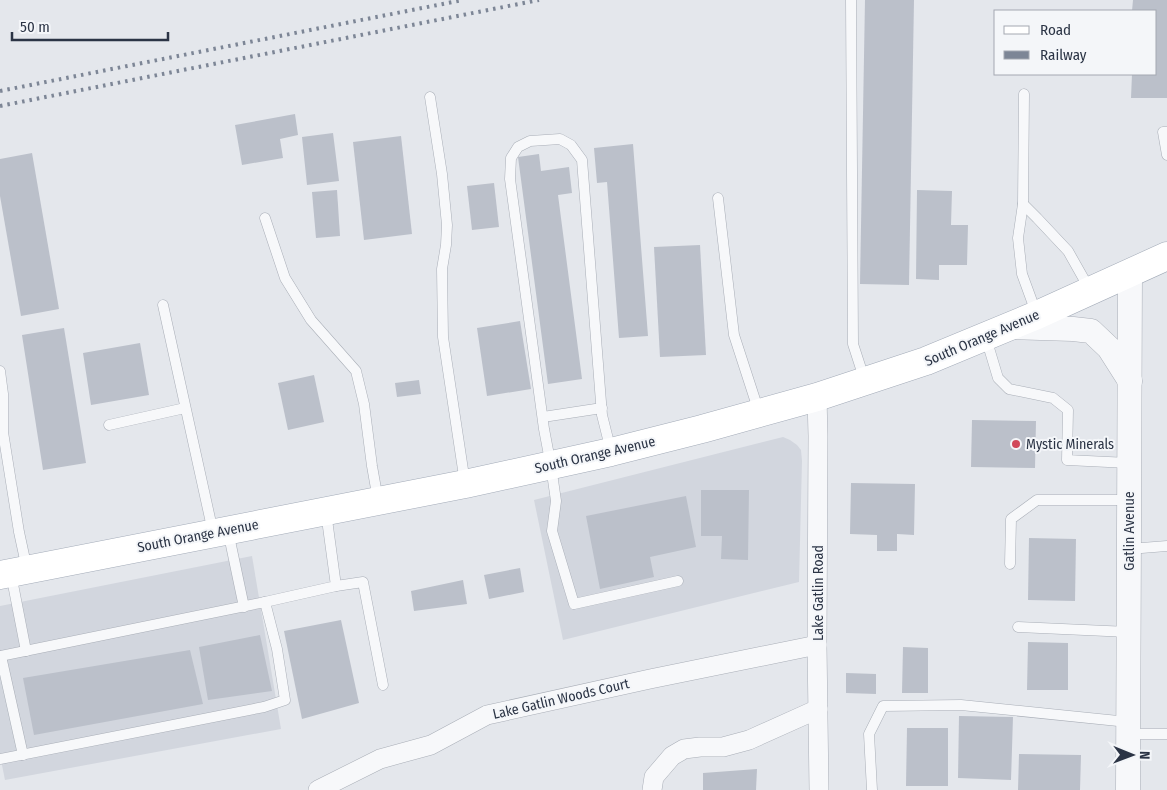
<svg xmlns="http://www.w3.org/2000/svg" width="1167" height="790" font-family="'Fira Sans Condensed',sans-serif">
<rect width="100%" height="100%" fill="#e4e7ec"/>
<g fill="#d2d6de">
<path d="M 783,437 L 790,440 L 797,445 L 801,450 L 802,461 L 799,582 L 563,640 L 534,500 Z"/>
<path d="M 252,556 L 281,729 L 5,780 L 0,755 L 0,606 Z"/>
</g>
<g fill="#bbc0ca">
<path d="M 865,0 L 914,0 L 909,285 L 860,284 Z"/>
<path d="M 1133,0 L 1167,0 L 1167,98 L 1131,98 L 1132,74 L 1156,74 L 1156,11 L 1132,11 Z"/>
<path d="M 295,114 L 298,135 L 280,139 L 283,158 L 242,165 L 235,125 Z"/>
<path d="M 333,133 L 339,181 L 307,185 L 302,137 Z"/>
<path d="M 401,136 L 412,234 L 364,240 L 353,142 Z"/>
<path d="M 633,144 L 648,336 L 619,338 L 607,182 L 597,183 L 594,148 Z"/>
<path d="M 32,153 L 59,309 L 21,316 L 0,196 L 0,159 Z"/>
<path d="M 539,154 L 541,171 L 569,167 L 572,193 L 558,195 L 582,379 L 548,384 L 518,157 Z"/>
<path d="M 494,183 L 499,227 L 472,230 L 467,186 Z"/>
<path d="M 337,190 L 340,236 L 316,238 L 312,192 Z"/>
<path d="M 917,190 L 952,191 L 951,225 L 968,225 L 967,265 L 939,265 L 939,280 L 916,279 Z"/>
<path d="M 700,245 L 706,355 L 660,357 L 654,247 Z"/>
<path d="M 520,321 L 531,389 L 487,396 L 477,328 Z"/>
<path d="M 64,328 L 86,463 L 43,470 L 22,335 Z"/>
<path d="M 140,343 L 149,395 L 91,405 L 83,353 Z"/>
<path d="M 314,375 L 324,422 L 288,430 L 278,383 Z"/>
<path d="M 419,380 L 421,394 L 397,397 L 395,383 Z"/>
<path d="M 972,420 L 1036,421 L 1035,468 L 971,467 Z"/>
<path d="M 851,483 L 915,484 L 914,535 L 897,534 L 897,551 L 877,551 L 877,535 L 850,534 Z"/>
<path d="M 701,490 L 749,490 L 748,560 L 721,559 L 722,536 L 701,536 Z"/>
<path d="M 686,496 L 696,547 L 650,557 L 654,577 L 600,589 L 586,516 Z"/>
<path d="M 1029,538 L 1076,539 L 1075,601 L 1028,600 Z"/>
<path d="M 520,568 L 524,592 L 489,599 L 484,575 Z"/>
<path d="M 463,580 L 467,604 L 414,611 L 411,591 Z"/>
<path d="M 341,620 L 359,703 L 302,719 L 284,631 Z"/>
<path d="M 260,635 L 272,691 L 208,700 L 199,647 Z"/>
<path d="M 1028,642 L 1068,643 L 1068,690 L 1027,690 Z"/>
<path d="M 903,647 L 928,648 L 928,693 L 902,693 Z"/>
<path d="M 190,650 L 203,704 L 34,735 L 23,678 Z"/>
<path d="M 846,673 L 876,674 L 876,694 L 846,693 Z"/>
<path d="M 959,716 L 1013,717 L 1011,780 L 958,778 Z"/>
<path d="M 907,728 L 948,728 L 948,786 L 906,786 Z"/>
<path d="M 1019,754 L 1081,755 L 1080,790 L 1018,790 Z"/>
<path d="M 757,769 L 756,790 L 703,790 L 703,773 Z"/>
</g>
<g fill="none" stroke-linecap="round" stroke-linejoin="round">
<defs>
<g id="service">
<path d="M 851,0 L 853,344 L 865,381"/>
<path d="M 1024,94 L 1023,204 L 1018,238 L 1022,274 L 1037,315"/>
<path d="M 430,97 L 442,174 L 447,225 L 446,245 L 442,269 L 443,337 L 465,483"/>
<path d="M 1167,132 L 1163,132 L 1167,155"/>
<path d="M 718,198 L 734,335 L 759,412"/>
<path d="M 1023,204 L 1037,218 L 1068,251 L 1090,290"/>
<path d="M 265,218 L 285,278 L 311,320 L 356,371 L 364,404 L 372,466 L 378,500"/>
<path d="M 163,305 L 213,532"/>
<path d="M 986,338 L 998,378 L 1009,389 L 1053,398 L 1068,410 L 1067,460 L 1129,463"/>
<path d="M 0,371 L 3,394 L 3,432 L 19,532 L 27,569"/>
<path d="M 543,417 L 602,408"/>
<path d="M 109,425 L 185,408"/>
<path d="M 611,451 L 602,415 L 582,160 L 571,145 L 560,139 L 530,141 L 518,147 L 511,158 L 510,179 L 544,429 L 551,466 L 556,501 L 552,531 L 574,604 L 678,581"/>
<path d="M 228,531 L 244,607"/>
<path d="M 1129,549 L 1167,546"/>
<path d="M 1010,564 L 1011,519 L 1037,500 L 1130,500"/>
<path d="M 11,574 L 26,651"/>
<path d="M 336,586 L 363,582 L 383,685"/>
<path d="M 265,602 L 336,586 L 326,512"/>
<path d="M 1018,627 L 1129,632"/>
<path d="M 0,656 L 265,602 L 277,649 L 285,700 L 264,707 L 0,759"/>
<path d="M 1,656 L 23,755"/>
<path d="M 1128,734 L 1167,734"/>
<path d="M 872,790 L 869,734 L 883,706 L 961,705 L 1128,722"/>
</g>
<g id="minor">
<path d="M 817,397 L 818,436 L 817,645 L 819,790"/>
<path d="M 318,790 L 380,759 L 431,745 L 487,715 L 650,679 L 817,645"/>
<path d="M 652,790 L 654,777 L 672,756 L 684,749 L 700,747 L 723,747 L 749,740 L 818,709"/>
</g>
<g id="tertiary">
<path d="M 1009,327 L 1073,329 L 1091,331 L 1109,348 L 1130,381"/>
<path d="M 1128,790 L 1130,272"/>
</g>
<path id="primary" d="M 0,575 L 465,484 L 611,452 L 702,429 L 817,397 L 926,361 L 1037,315 L 1167,256"/>
</defs>
<use href="#service" stroke="#a9aeb7" stroke-width="11"/>
<use href="#minor" stroke="#a9aeb7" stroke-width="20"/>
<use href="#tertiary" stroke="#a9aeb7" stroke-width="25"/>
<use href="#primary" stroke="#a3abb8" stroke-width="29"/>
<use href="#service" stroke="#f7f8fa" stroke-width="10"/>
<use href="#minor" stroke="#f7f8fa" stroke-width="19"/>
<use href="#tertiary" stroke="#f7f8fa" stroke-width="24"/>
<use href="#primary" stroke="#fff" stroke-width="28"/>
<g stroke="#7d8696" stroke-width="4" stroke-dasharray="2.5 5" stroke-linecap="butt">
<path d="M 0,91 L 463,0"/>
<path d="M 0,106 L 539,0"/>
</g>
</g>
<circle fill="#d1495b" stroke="#f4f6f9" stroke-width="2" cx="1016" cy="444" r="5"/>
<g text-anchor="middle" dominant-baseline="central" stroke-width="4" stroke-linejoin="round" paint-order="stroke">
<g font-size="14" fill="#2b3445" stroke="#f4f6f9">
<text transform="translate(982 338) rotate(-23)">South Orange Avenue</text>
<text transform="translate(595 455) rotate(-13)">South Orange Avenue</text>
<text transform="translate(1129 531) rotate(-90)">Gatlin Avenue</text>
<text transform="translate(198 536) rotate(-11)">South Orange Avenue</text>
<text transform="translate(818 593) rotate(-90)">Lake Gatlin Road</text>
<text transform="translate(561 699) rotate(-13)">Lake Gatlin Woods Court</text>
</g>
<g font-size="14" fill="#2b3445" stroke="#f4f6f9" text-anchor="start">
<text x="1026" y="444">Mystic Minerals</text>
</g>
</g>
<rect x="994" y="10" width="162" height="65" fill="#f4f6f9" stroke="#a4a8b1"/>
<rect x="1004" y="26" width="25" height="8" fill="#ffffff" stroke="#a4a8b1"/>
<text x="1040" y="35" font-size="15" fill="#2b3445">Road</text>
<rect x="1004" y="51" width="25" height="8" fill="#7d8696" stroke="#a4a8b1"/>
<text x="1040" y="60" font-size="15" fill="#2b3445">Railway</text>
<g transform="translate(1132 755) rotate(91)" stroke="#f4f6f9" stroke-width="4" paint-order="stroke">
<path d="M0-4L9 19L0 12L-9 19Z" fill="#2b3445"/>
<text y="-8" font-size="14" font-weight="bold" text-anchor="middle" fill="#2b3445">N</text>
</g>
<path d="M12 32v8h156v-8" fill="none" stroke="#2b3445" stroke-width="2.5"/>
<text x="20" y="32" font-size="15" fill="#2b3445" stroke="#f4f6f9" stroke-width="4" paint-order="stroke">50 m</text>
</svg>
